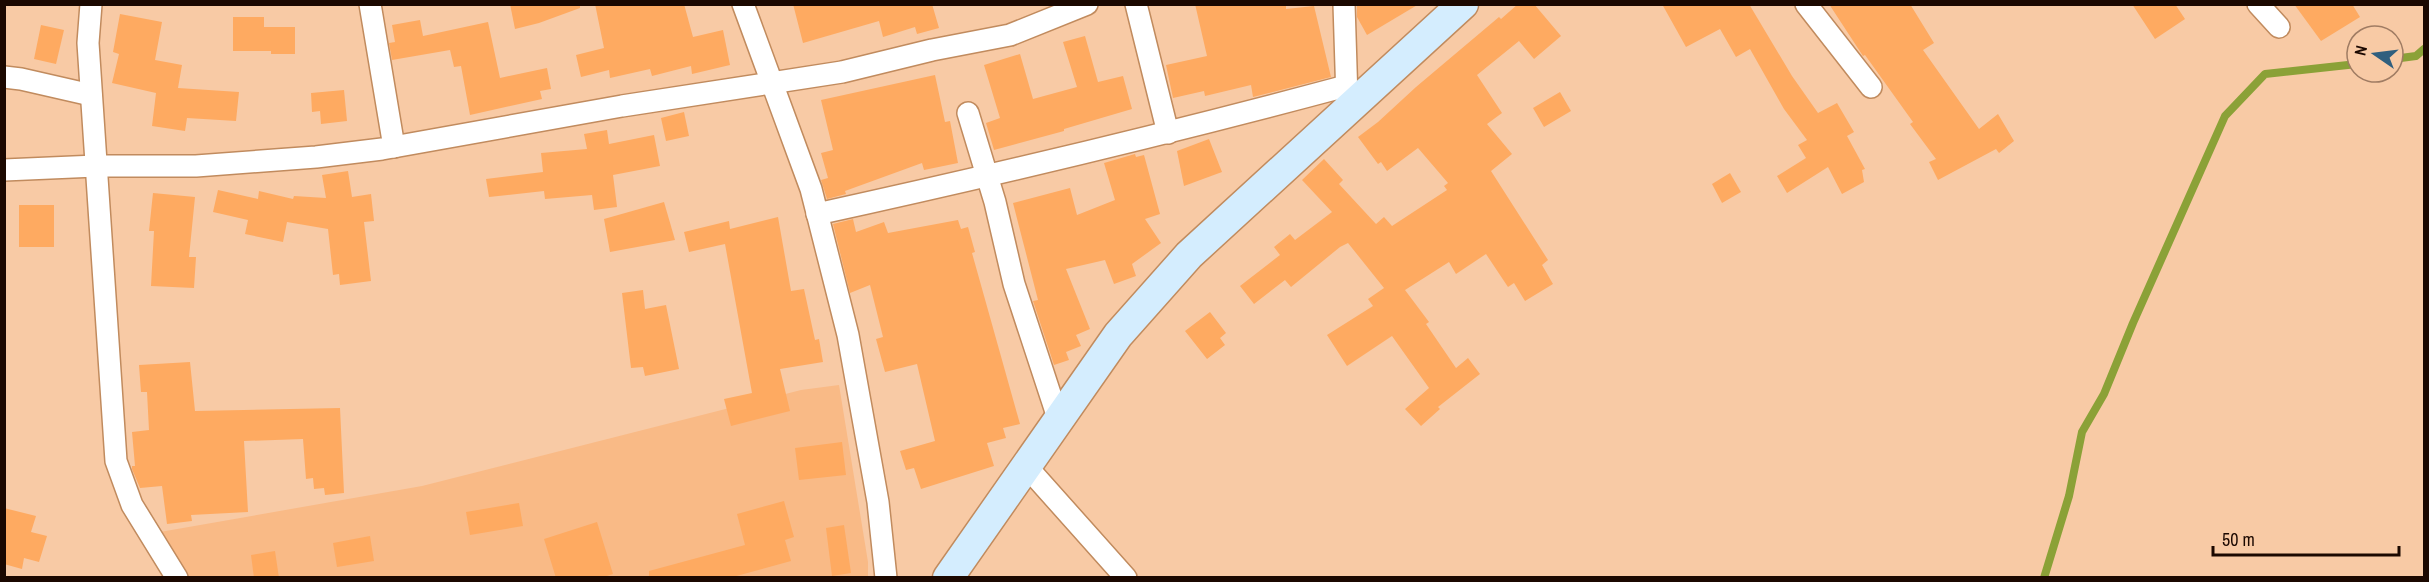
<svg xmlns="http://www.w3.org/2000/svg" width="2429" height="582" font-family="'Archivo Narrow',sans-serif">
<rect width="100%" height="100%" fill="#f8caa5"/>
<path fill="#f9ba86" d="M 839,385 L 868,562 L 868,577 L 190,577 L 160,532 L 422,486 L 801,390 Z"/>
<g fill="none" stroke-linecap="round" stroke-linejoin="round">
<g stroke="#8ba137" stroke-width="8">
<path d="M 2393,59 L 2416,56 L 2424,49"/>
<path d="M 2044,578 L 2069,496 L 2082,432 L 2104,394 L 2133,323 L 2225,116 L 2265,74 L 2357,64"/>
</g>
</g>
<g fill="#feaa61">
<path d="M 510,4 L 580,4 L 580,8 L 539,23 L 515,29 Z"/>
<path d="M 595,4 L 684,4 L 693,37 L 723,30 L 730,65 L 692,74 L 691,66 L 652,76 L 650,69 L 610,78 L 609,70 L 581,77 L 576,55 L 604,48 Z"/>
<path d="M 793,4 L 932,4 L 939,28 L 917,34 L 915,27 L 883,37 L 879,21 L 803,43 Z"/>
<path d="M 1195,4 L 1286,4 L 1286,9 L 1314,6 L 1331,77 L 1253,97 L 1251,85 L 1205,96 L 1204,91 L 1173,98 L 1166,65 L 1207,56 Z"/>
<path d="M 1357,4 L 1419,4 L 1367,35 L 1357,17 Z"/>
<path d="M 1518,4 L 1534,4 L 1561,36 L 1534,59 L 1519,41 L 1477,75 L 1502,113 L 1487,124 L 1512,154 L 1491,171 L 1548,260 L 1542,265 L 1553,284 L 1525,301 L 1514,283 L 1508,287 L 1486,254 L 1456,274 L 1449,262 L 1405,290 L 1429,322 L 1426,324 L 1456,368 L 1468,358 L 1480,374 L 1438,407 L 1440,409 L 1421,426 L 1405,409 L 1429,388 L 1392,336 L 1347,366 L 1327,335 L 1373,306 L 1368,299 L 1384,288 L 1348,243 L 1340,247 L 1291,287 L 1285,280 L 1254,304 L 1240,286 L 1280,255 L 1274,247 L 1290,234 L 1295,240 L 1332,212 L 1302,180 L 1324,159 L 1343,180 L 1339,184 L 1376,224 L 1384,217 L 1392,226 L 1447,190 L 1444,186 L 1448,183 L 1418,148 L 1387,171 L 1381,162 L 1378,164 L 1358,137 L 1378,122 L 1416,87 L 1499,17 L 1501,19 Z"/>
<path d="M 1662,4 L 1749,4 L 1792,76 L 1818,113 L 1837,103 L 1854,132 L 1847,136 L 1865,169 L 1862,170 L 1864,182 L 1842,194 L 1828,167 L 1787,193 L 1777,176 L 1806,158 L 1798,145 L 1807,140 L 1784,109 L 1750,49 L 1736,57 L 1720,29 L 1686,47 Z"/>
<path d="M 1829,4 L 1910,4 L 1934,43 L 1923,50 L 1979,129 L 1998,114 L 2014,141 L 1999,153 L 1996,149 L 1938,180 L 1929,162 L 1936,159 L 1910,124 L 1913,122 L 1865,55 L 1863,56 Z"/>
<path d="M 2132,4 L 2175,4 L 2185,19 L 2155,39 Z"/>
<path d="M 2294,4 L 2352,4 L 2360,17 L 2321,41 Z"/>
<path d="M 120,14 L 162,22 L 155,60 L 182,65 L 178,88 L 239,92 L 236,121 L 187,118 L 185,131 L 152,126 L 156,93 L 112,83 L 119,54 L 113,52 Z"/>
<path d="M 233,17 L 264,17 L 264,27 L 295,27 L 295,54 L 271,54 L 271,51 L 233,51 Z"/>
<path d="M 420,20 L 423,36 L 488,22 L 500,78 L 547,68 L 551,89 L 540,91 L 542,99 L 470,115 L 461,66 L 454,67 L 450,50 L 392,60 L 389,43 L 395,42 L 392,25 Z"/>
<path d="M 41,25 L 64,30 L 56,64 L 34,59 Z"/>
<path d="M 1085,36 L 1098,82 L 1123,76 L 1132,109 L 1064,129 L 1064,131 L 994,150 L 986,123 L 1000,118 L 984,65 L 1020,54 L 1033,99 L 1077,87 L 1063,42 Z"/>
<path d="M 935,75 L 945,122 L 950,121 L 958,163 L 924,170 L 922,163 L 845,191 L 846,194 L 827,199 L 821,180 L 828,178 L 821,153 L 833,150 L 821,100 Z"/>
<path d="M 344,90 L 347,121 L 321,124 L 320,111 L 312,112 L 311,93 Z"/>
<path d="M 1560,92 L 1571,111 L 1544,127 L 1533,108 Z"/>
<path d="M 684,112 L 689,136 L 666,141 L 661,118 Z"/>
<path d="M 607,130 L 609,144 L 654,135 L 660,166 L 613,175 L 617,207 L 594,210 L 592,195 L 545,199 L 544,191 L 489,197 L 486,179 L 543,172 L 541,153 L 587,149 L 584,134 Z"/>
<path d="M 1209,139 L 1222,172 L 1184,186 L 1177,151 Z"/>
<path d="M 1135,154 L 1136,157 L 1144,155 L 1160,214 L 1145,219 L 1161,243 L 1132,264 L 1136,276 L 1114,284 L 1105,260 L 1066,269 L 1090,329 L 1076,335 L 1081,346 L 1066,352 L 1069,360 L 1054,365 L 1033,301 L 1038,300 L 1013,203 L 1070,188 L 1077,215 L 1115,200 L 1104,163 Z"/>
<path d="M 348,171 L 352,197 L 371,194 L 374,221 L 364,222 L 371,281 L 340,285 L 339,274 L 333,275 L 328,229 L 287,222 L 283,242 L 245,234 L 248,220 L 213,212 L 218,190 L 258,199 L 259,191 L 293,199 L 294,196 L 326,198 L 322,175 Z"/>
<path d="M 1730,173 L 1741,192 L 1722,203 L 1712,184 Z"/>
<path d="M 153,193 L 195,197 L 189,257 L 196,257 L 194,288 L 151,286 L 154,231 L 149,231 Z"/>
<path d="M 664,202 L 675,240 L 610,252 L 604,219 Z"/>
<rect x="19" y="205" width="35" height="42"/>
<path d="M 778,217 L 791,291 L 804,289 L 815,340 L 819,339 L 823,362 L 780,369 L 790,411 L 731,426 L 724,399 L 752,393 L 725,244 L 689,252 L 684,232 L 729,221 L 730,229 Z"/>
<path d="M 853,219 L 856,232 L 884,222 L 888,233 L 958,220 L 961,229 L 968,227 L 975,252 L 972,253 L 1020,424 L 1003,428 L 1006,438 L 987,443 L 994,466 L 921,489 L 914,468 L 906,470 L 900,451 L 935,441 L 917,364 L 885,372 L 876,339 L 883,337 L 870,285 L 850,293 L 833,224 Z"/>
<path d="M 643,290 L 645,309 L 666,305 L 679,369 L 645,376 L 643,367 L 631,368 L 622,293 Z"/>
<path d="M 1210,312 L 1226,333 L 1220,338 L 1225,345 L 1207,359 L 1185,331 Z"/>
<path d="M 190,362 L 195,411 L 340,408 L 344,493 L 325,495 L 324,488 L 314,489 L 313,478 L 306,479 L 303,439 L 244,441 L 248,512 L 191,515 L 192,521 L 167,524 L 162,486 L 140,488 L 132,469 L 132,466 L 135,466 L 132,432 L 149,430 L 147,392 L 141,392 L 139,365 Z"/>
<path d="M 842,442 L 846,475 L 799,480 L 795,448 Z"/>
<path d="M 784,501 L 794,537 L 785,540 L 791,561 L 729,578 L 649,578 L 649,571 L 745,545 L 737,514 Z"/>
<path d="M 519,503 L 523,526 L 470,535 L 466,512 Z"/>
<path d="M 4,508 L 36,516 L 31,532 L 47,536 L 39,562 L 24,558 L 22,569 L 4,564 Z"/>
<path d="M 597,522 L 613,574 L 601,578 L 556,578 L 544,539 Z"/>
<path d="M 844,525 L 851,573 L 832,576 L 826,528 Z"/>
<path d="M 370,536 L 374,561 L 337,567 L 333,543 Z"/>
<path d="M 275,551 L 279,578 L 254,578 L 251,555 Z"/>
</g>
<g fill="none" stroke-linecap="round" stroke-linejoin="round">
<defs>
<g id="street">
<path d="M 91,4 L 88,43 L 116,461 L 132,505 L 177,578"/>
<path d="M 370,4 L 394,147"/>
<path d="M 743,4 L 811,189 L 848,335 L 878,502 L 886,578"/>
<path d="M 1136,4 L 1168,133"/>
<path d="M 1344,4 L 1347,99"/>
<path d="M 1806,4 L 1871,87"/>
<path d="M 2258,4 L 2279,27"/>
<path d="M 4,77 L 21,79 L 91,95"/>
<path d="M 968,113 L 995,202 L 1014,284 L 1059,421"/>
<path d="M 4,170 L 96,166 L 196,166 L 316,157 L 382,149 L 622,106 L 842,72 L 932,50 L 1010,35 L 1087,4"/>
<path d="M 817,214 C 995,175 1171,133 1346,86"/>
<path d="M 1027,467 L 1126,578"/>
</g>
<path id="secondary" d="M 948,578 L 1118,335 L 1189,255 L 1463,4"/>
</defs>
<use href="#street" stroke="#c18b5e" stroke-width="24"/>
<use href="#secondary" stroke="#c18b5e" stroke-width="33"/>
<use href="#street" stroke="#fff" stroke-width="21"/>
<use href="#secondary" stroke="#d4edfe" stroke-width="30"/>
</g>
<rect width="2429" height="582" fill="none" stroke="#1b0800" stroke-width="12"/>
<g transform="translate(2375 54) rotate(284)"><circle r="28" fill="#f8caa5" stroke="#a07c63" stroke-width="1.5"/>
<path d="M0-4.5L10 22L0 15L-10 22Z" fill="#305f7e"/>
<text y="-9" font-size="16" font-weight="bold" text-anchor="middle" fill="#1b0800">N</text>
</g>
<path d="M2213 546v9h186v-9" fill="none" stroke="#1b0800" stroke-width="3"/>
<text x="2222" y="546" font-size="18" fill="#1b0800" stroke="#f8caa5" stroke-width="4.5" paint-order="stroke">50 m</text>
</svg>
